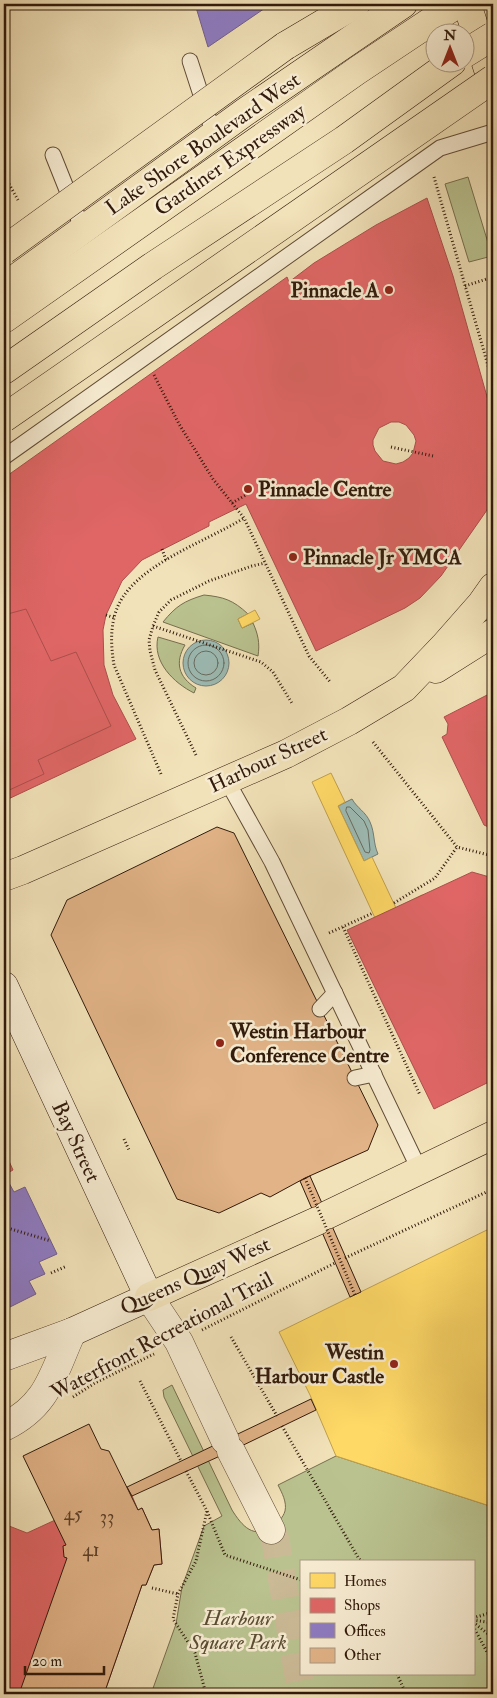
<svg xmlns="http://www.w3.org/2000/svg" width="497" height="1698" font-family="'IM FELL Double Pica',serif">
<rect width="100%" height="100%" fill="#f2e2b9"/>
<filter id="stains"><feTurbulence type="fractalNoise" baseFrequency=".004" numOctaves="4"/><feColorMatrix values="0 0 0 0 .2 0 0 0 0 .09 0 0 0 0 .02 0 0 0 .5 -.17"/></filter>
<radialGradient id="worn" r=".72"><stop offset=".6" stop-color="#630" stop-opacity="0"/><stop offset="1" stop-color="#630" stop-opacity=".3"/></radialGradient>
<g fill="#bac390" stroke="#766e4e" fill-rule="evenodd">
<path d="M 468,177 L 492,256 L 469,262 L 445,184 Z"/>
<path d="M 204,595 C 224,597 233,600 248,614 L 238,619 L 242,628 L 253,623 C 258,634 260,643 258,656 L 163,622 C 176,606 184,601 204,595 Z"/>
<path d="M 158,637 L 185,645 C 175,662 178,677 196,688 L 194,693 C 174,683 152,662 158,637 Z"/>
<path d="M 172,1385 L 232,1510 C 242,1526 254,1540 272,1526 C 278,1522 283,1518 285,1511 C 287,1502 282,1493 278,1485 L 336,1456 L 493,1507 L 493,1694 L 151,1694 L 176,1624 L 182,1587 L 204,1526 L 222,1516 L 164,1397 L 163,1390 ZM 301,1562 L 473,1562 L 473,1674 L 301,1674 Z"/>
</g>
<g fill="#9dbcb6" stroke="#727b72">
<circle cx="206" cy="663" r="23"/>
<path d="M 352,799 C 357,808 366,812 370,822 C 375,833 373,843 378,854 L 364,861 L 338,806 Z"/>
</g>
<g fill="#ffd966" stroke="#c1a04b">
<path d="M 423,210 L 437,262 L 441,261 L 474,372 L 467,375 L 471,385 L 459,391 L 462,401 L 436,413 L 433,406 L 416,416 L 413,410 L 403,415 L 355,317 L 345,321 L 313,264 Z"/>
<path d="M 143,398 L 197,508 L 146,530 L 116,552 L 92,573 L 67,525 L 72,520 L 35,460 L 92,430 L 94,432 L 115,420 L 115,416 Z"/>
<path d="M 381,490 L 386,496 L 394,493 L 416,546 L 422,544 L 440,566 L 435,577 L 416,595 L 401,604 L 397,598 L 357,615 L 360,624 L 338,630 L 321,632 L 309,628 L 306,596 L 281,547 L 289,542 L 285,534 Z"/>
<path d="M 255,610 L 260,619 L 242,628 L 238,619 Z"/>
<path d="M 493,714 L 493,777 L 477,784 L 475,778 L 465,777 L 453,749 L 453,744 L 456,741 L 453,735 L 456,729 Z"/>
<path d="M 331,773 L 345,802 L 338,806 L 364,861 L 372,857 L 396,908 L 375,918 L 312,782 Z"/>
<path d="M 422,895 L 427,897 L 428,899 L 432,897 L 437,901 L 450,922 L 458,927 L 467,945 L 476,947 L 483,943 L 493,946 L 493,1057 L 489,1059 L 481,1059 L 455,1071 L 443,1045 L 433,1042 L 427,1027 L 428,1020 L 418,995 L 409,993 L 404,980 L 406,971 L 385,926 L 387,919 L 390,917 L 390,911 Z"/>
<path d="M 493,1227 L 493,1507 L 336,1456 L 310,1395 L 279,1332 Z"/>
</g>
<g fill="#e06666" stroke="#ac4f4b" fill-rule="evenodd">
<path d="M 427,198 L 453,276 L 493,418 L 493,500 L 487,510 L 441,576 L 420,598 L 405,608 L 316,651 L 246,504 L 209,522 L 209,526 L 142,560 L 122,581 L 106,615 L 103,630 L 104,665 L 113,695 L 136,739 L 4,801 L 4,478 L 287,277 L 289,282 L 314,263 L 376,225 ZM 391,422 L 399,422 L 406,425 L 414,435 L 416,441 L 413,453 L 409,458 L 403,462 L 396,464 L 383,461 L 375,451 L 373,445 L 373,440 L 379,428 Z"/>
<path d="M 26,609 L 51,661 L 76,652 L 111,726 L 38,760 L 44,774 L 5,792 L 4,615 Z"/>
<path d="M 493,692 L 493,829 L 484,825 L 442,737 L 447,734 L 448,724 L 444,717 Z"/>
<path d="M 472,872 L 493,878 L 493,1080 L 434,1109 L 347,930 Z"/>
<path d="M 4,1150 L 13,1170 L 4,1175 Z"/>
<path d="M 127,1487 L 130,1491 L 138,1510 L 142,1508 L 152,1530 L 159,1529 L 162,1564 L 154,1565 L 146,1585 L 142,1585 L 104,1694 L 4,1694 L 4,1524 L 27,1533 Z"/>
</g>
<g fill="#8e7cc3" stroke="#725f8c">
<path d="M 195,4 L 271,4 L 208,47 Z"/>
<path d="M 9,1183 L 14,1192 L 25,1187 L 57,1254 L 39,1262 L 45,1274 L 29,1281 L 36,1294 L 4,1310 L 4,1185 Z"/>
</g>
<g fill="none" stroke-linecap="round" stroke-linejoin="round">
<g stroke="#676b60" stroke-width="1">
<circle cx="206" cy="663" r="18"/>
<circle cx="206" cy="663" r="12"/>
<path d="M 347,807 L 350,807 L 364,821 L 368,830 L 370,850 L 369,853 L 365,852 L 346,811 Z"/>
</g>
</g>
<g fill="#e1b387" stroke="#311a0b">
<path d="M 217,827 L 234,833 L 378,1125 L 368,1150 L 305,1178 L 270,1197 L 261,1193 L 219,1213 L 177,1199 L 51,935 L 67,900 Z"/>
<path d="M 310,1176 L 361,1292 L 350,1297 L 300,1181 Z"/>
<path d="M 311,1399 L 316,1410 L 231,1451 L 132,1496 L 127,1487 Z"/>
<path d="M 89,1424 L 101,1449 L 109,1451 L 138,1510 L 142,1508 L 152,1530 L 159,1529 L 162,1564 L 154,1565 L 146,1585 L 142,1585 L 104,1694 L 19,1694 L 67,1558 L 64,1557 L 63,1546 L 66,1545 L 23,1456 Z"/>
</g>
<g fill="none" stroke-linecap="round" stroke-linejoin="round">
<path stroke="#cbba96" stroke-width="28" stroke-dasharray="28 14" stroke-linecap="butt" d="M 271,1530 L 275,1538 L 301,1690 L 298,1694"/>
<defs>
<g id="lane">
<path d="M 190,61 L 214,135"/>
<path d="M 53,155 L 83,230"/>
<path d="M 4,457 L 440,148 L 493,132"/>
<path d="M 226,779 L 272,862 L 420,1171"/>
<path d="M 320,1009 L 335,993"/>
<path d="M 355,1078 L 374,1074"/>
</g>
<g id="street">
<path d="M 149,1297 L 179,1342 L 225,1440"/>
<path d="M 4,1427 C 49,1405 53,1373 72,1332"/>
<path d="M 231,1451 L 271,1530"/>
</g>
<path id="secondary" d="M 4,986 L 149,1297 L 72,1332 L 4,1357"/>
<g id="primary">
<path d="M 467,4 L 493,85"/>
<path d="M 327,1215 L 493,1135"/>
<path d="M 149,1297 L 317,1221"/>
</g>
<g id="highway">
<path d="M 285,46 L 356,4"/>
<path d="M 4,287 L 245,112 L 403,4"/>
<path d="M 4,319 L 358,70 L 457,4"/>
<path d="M 4,370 L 153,266 L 344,140 L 452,62"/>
<path d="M 436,669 L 493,633"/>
<path d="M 4,877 L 23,870 L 286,754 L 349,721 L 404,688 L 444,646 L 481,604 L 493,587"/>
</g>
</defs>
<use href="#lane" stroke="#614c36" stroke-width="17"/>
<use href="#street" stroke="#614c36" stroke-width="29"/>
<use href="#secondary" stroke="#311a0b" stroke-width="29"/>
<use href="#primary" stroke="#311a0b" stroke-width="29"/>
<use href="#highway" stroke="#311a0b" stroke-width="29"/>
<g stroke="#311a0b" stroke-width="3" stroke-dasharray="1 2.5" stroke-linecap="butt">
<path d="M 434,177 L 493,383"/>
<path d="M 9,184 L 18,200"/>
<path d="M 465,286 L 493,277"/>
<path d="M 154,375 L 179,424 L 213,479 L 244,518 L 309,656 L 331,683"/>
<path d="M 391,447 L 433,456"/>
<path d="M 232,503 L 246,495"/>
<path d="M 162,549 L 166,560"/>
<path d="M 106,615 L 115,618"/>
<path d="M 153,626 L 261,662 L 273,672 L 293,705"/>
<path d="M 373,742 L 457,847 L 493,856"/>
<path d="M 196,755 L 155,670 L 150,651 L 149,640 L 153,626 L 159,612 L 171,600 L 209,581 L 252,566 L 265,563"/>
<path d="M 161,774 L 114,665 C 111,647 110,628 116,611 C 131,566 206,542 244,518"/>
<path d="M 394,903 L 435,878 L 457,847"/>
<path d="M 343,927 L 420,1095"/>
<path d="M 329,933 L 373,913"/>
<path d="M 124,1139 L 129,1150"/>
<path d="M 4,1227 L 51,1241"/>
<path d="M 345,1258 L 493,1189"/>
<path d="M 51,1273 L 67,1266"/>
<path d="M 202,1330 L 335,1263"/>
<path d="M 231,1337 L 277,1416"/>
<path d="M 140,1381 L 181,1461"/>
<path d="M 73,1397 L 95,1383 L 154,1354"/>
<path d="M 282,1426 L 359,1559 L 364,1562"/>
<path d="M 186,1471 L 207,1511 L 225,1555 L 301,1580"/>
<path d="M 152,1588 L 178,1594"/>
<path d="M 473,1618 L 493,1612"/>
<path d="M 473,1620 L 493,1623"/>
<path d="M 473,1622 L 493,1638"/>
<path d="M 473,1626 L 493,1663"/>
<path d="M 397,1674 L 406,1694"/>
<path d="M 206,1694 L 195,1653 L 173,1619 L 178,1594 L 196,1561 L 207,1511"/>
</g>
<use href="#lane" stroke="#f7ecd2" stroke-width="15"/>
<use href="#street" stroke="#f7ecd2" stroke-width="28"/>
<use href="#secondary" stroke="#f7ecd2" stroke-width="28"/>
<use href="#primary" stroke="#f2e2b9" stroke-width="28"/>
<use href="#highway" stroke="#f2e2b9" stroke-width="28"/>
<defs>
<g id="highway-bridge">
<path d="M 464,54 L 493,36"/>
<path d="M 4,250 L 285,46"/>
<path d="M 4,418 L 493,79"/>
</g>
</defs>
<use href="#highway-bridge" stroke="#311a0b" stroke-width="29" stroke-linecap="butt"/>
<path stroke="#311a0b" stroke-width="3" stroke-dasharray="1 2.5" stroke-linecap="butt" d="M 305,1178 L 355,1295"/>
<use href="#highway-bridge" stroke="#f2e2b9" stroke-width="28"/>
</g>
<g fill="#8f2418" stroke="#f7ecd2" stroke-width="2">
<circle cx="389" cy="290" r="5"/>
<circle cx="248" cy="489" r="5"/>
<circle cx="293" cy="557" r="5"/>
<circle cx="220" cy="1043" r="5"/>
<circle cx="394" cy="1364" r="5"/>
</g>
<g text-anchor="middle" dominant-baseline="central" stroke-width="5" stroke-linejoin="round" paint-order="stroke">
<g font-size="19" fill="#5d402a">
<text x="73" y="1514">45</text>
<text x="107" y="1517">33</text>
<text x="91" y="1550">41</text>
</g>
<g font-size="21" fill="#311a0b" stroke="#f7ecd2">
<text transform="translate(203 144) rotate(-35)">Lake Shore Boulevard West</text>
<text transform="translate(230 160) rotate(-35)">Gardiner Expressway</text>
<text transform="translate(268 760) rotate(-25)">Harbour Street</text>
<text transform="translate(76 1142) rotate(65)">Bay Street</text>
<text transform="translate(195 1276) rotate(-24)">Queens Quay West</text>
<text transform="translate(162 1336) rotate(-28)">Waterfront Recreational Trail</text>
</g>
<g font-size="21" font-weight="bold" fill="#311a0b" stroke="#f7ecd2" text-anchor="start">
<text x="379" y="290" text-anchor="end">Pinnacle A</text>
<text x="258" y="489">Pinnacle Centre</text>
<text x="303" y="557">Pinnacle Jr YMCA</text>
<text x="230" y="1031">Westin Harbour<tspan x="230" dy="24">Conference Centre</tspan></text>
<text x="384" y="1352" text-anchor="end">Westin<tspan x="384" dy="24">Harbour Castle</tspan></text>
</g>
<g font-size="21" font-style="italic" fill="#5a4d33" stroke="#f7ecd2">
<text x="238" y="1618">Harbour<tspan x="238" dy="24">Square Park</tspan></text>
</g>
</g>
<rect width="497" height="1698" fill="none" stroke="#f2e2b9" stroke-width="20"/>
<rect x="5" y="5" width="487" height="1688" fill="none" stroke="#311a0b" stroke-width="2.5"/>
<rect x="10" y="10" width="477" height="1678" fill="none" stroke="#311a0b"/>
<rect x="300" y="1560" width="175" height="115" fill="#f7ecd2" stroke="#a89882"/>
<rect x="310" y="1573" width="25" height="15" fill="#ffd966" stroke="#a89882"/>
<text x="344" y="1586" font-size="15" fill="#311a0b">Homes</text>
<rect x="310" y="1598" width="25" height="15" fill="#e06666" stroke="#a89882"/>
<text x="344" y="1610" font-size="15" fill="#311a0b">Shops</text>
<rect x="310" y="1623" width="25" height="15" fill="#8e7cc3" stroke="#a89882"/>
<text x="344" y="1636" font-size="15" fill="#311a0b">Offices</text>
<rect x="310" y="1648" width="25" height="15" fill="#e1b387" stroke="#a89882"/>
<text x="344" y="1660" font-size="15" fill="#311a0b">Other</text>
<g transform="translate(450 48)"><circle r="24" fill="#f7ecd2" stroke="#a89882"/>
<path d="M0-4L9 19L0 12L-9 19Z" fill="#8f2418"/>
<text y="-8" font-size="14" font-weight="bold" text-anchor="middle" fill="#311a0b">N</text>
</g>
<path d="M25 1666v8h79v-8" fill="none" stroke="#311a0b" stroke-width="2.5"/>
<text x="32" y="1666" font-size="15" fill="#311a0b" stroke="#f7ecd2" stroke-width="4" paint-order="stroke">20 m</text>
<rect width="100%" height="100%" filter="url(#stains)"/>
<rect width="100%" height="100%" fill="url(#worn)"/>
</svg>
